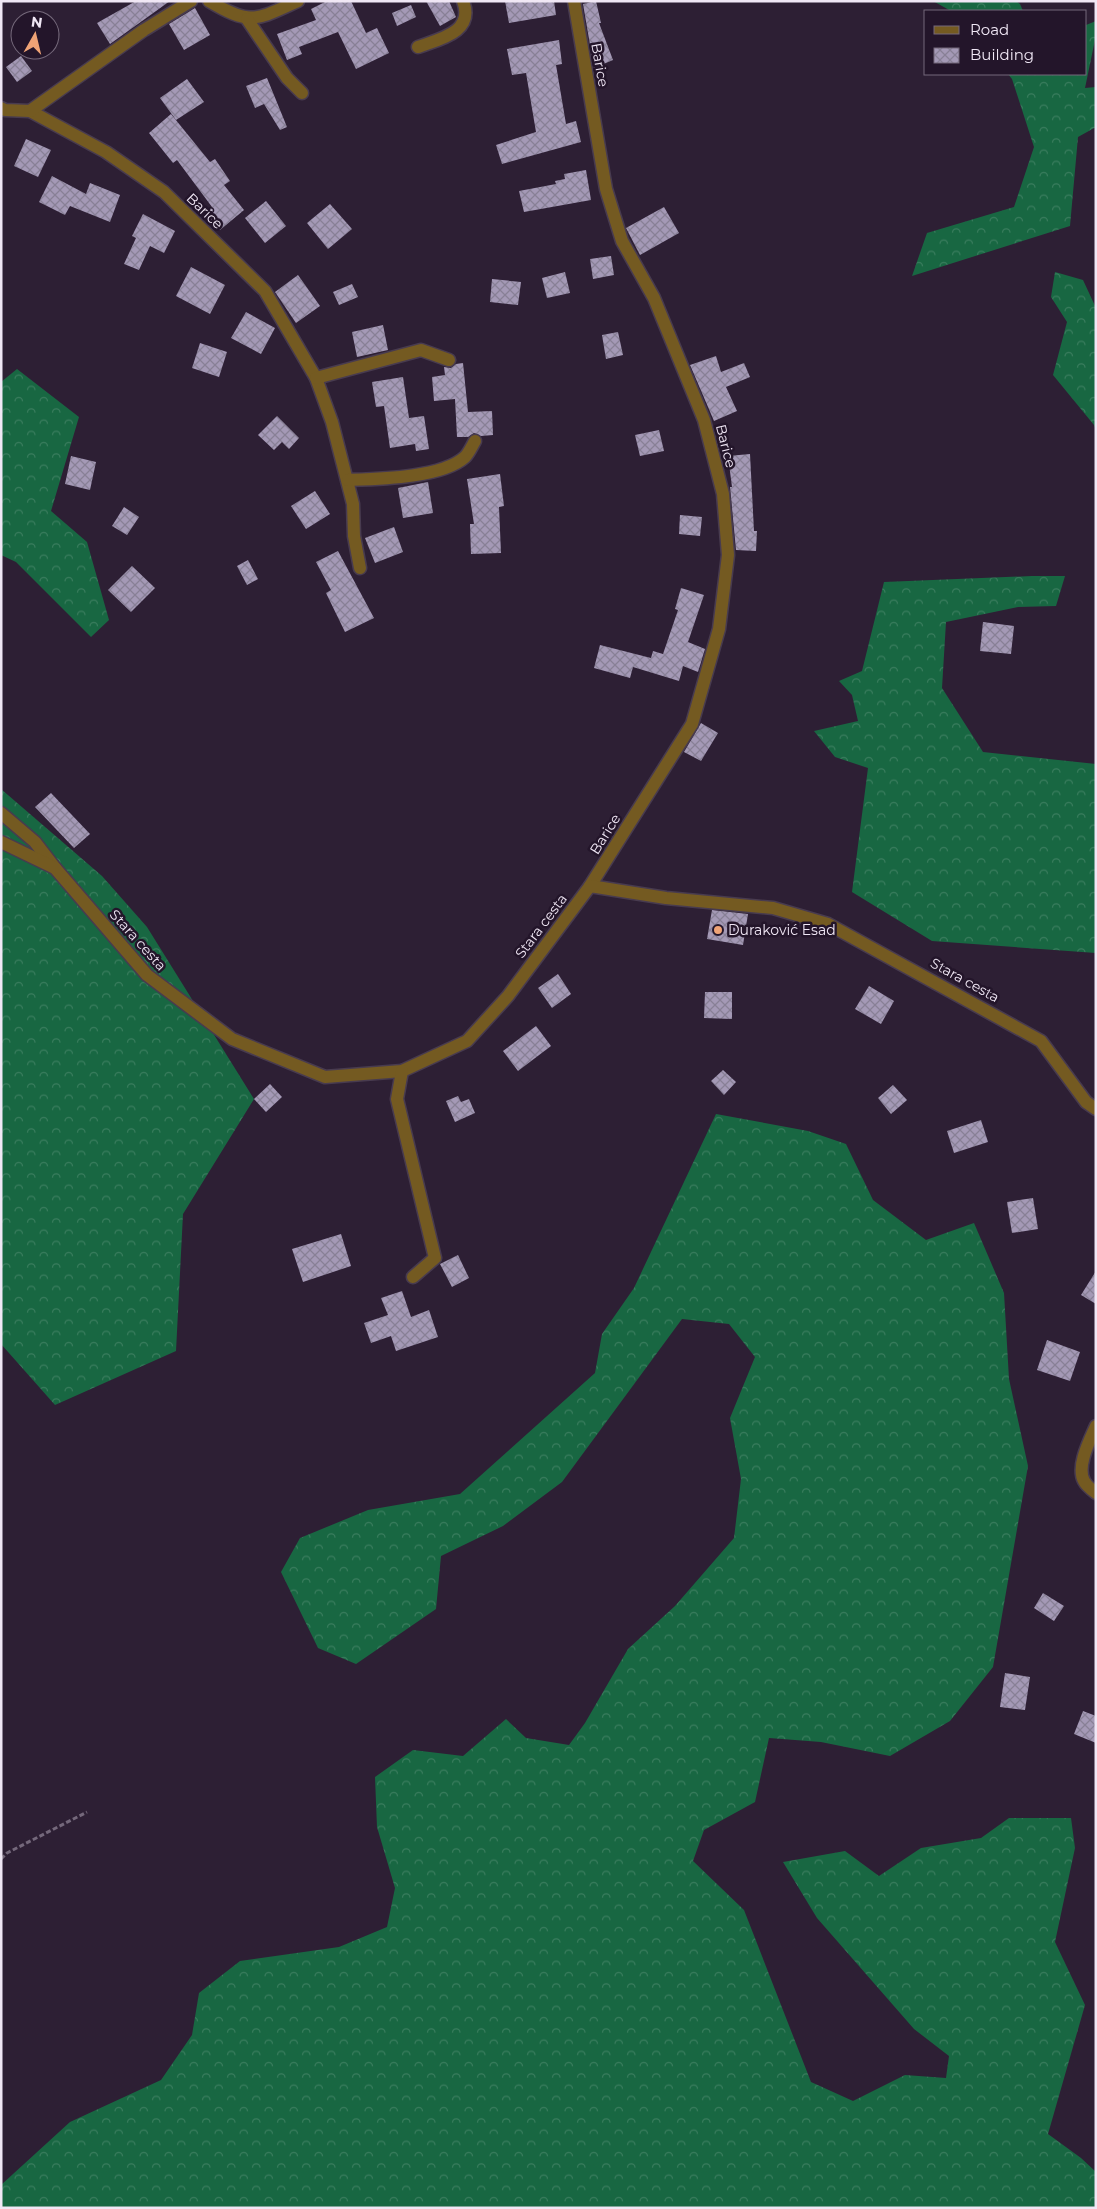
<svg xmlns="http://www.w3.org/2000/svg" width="1097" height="2209" font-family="Montserrat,sans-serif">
<defs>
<pattern id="forest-crowns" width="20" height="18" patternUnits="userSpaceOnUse" patternTransform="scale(1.25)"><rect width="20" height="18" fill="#186742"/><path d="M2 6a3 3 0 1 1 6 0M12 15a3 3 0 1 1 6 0" fill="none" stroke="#3a7d5e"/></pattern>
<pattern id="building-cross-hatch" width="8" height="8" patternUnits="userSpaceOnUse" patternTransform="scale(1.25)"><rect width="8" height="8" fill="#a499b6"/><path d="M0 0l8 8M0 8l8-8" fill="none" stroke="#888096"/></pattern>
</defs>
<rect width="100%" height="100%" fill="#2d1f34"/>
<g fill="url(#forest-crowns)">
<path d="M 933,1 L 1016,1 L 1020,4 L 1023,11 L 951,11 Z"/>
<path d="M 1096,21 L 1096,35 L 1085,88 L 1096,87 L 1096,127 L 1078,137 L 1070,226 L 912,276 L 927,233 L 1014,207 L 1034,147 L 1012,79 L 1008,74 L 1086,74 L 1086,25 Z"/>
<path d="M 1055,272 L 1083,280 L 1096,308 L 1096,430 L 1094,425 L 1053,375 L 1067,322 L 1051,297 Z"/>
<path d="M 17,369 L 79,417 L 51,511 L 87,542 L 109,620 L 91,637 L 16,562 L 1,555 L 1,382 Z"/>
<path d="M 1032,576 L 1065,576 L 1056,606 L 1018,607 L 946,622 L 942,688 L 983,752 L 1096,764 L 1096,953 L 932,941 L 852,892 L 868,768 L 835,757 L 814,731 L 858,721 L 852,695 L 839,681 L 862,671 L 884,582 Z"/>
<path d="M 1,789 L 102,876 L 147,927 L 254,1099 L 183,1214 L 176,1351 L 55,1405 L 1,1344 Z"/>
<path d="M 716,1114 L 808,1131 L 846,1144 L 873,1200 L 926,1240 L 974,1223 L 1004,1293 L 1009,1379 L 1028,1466 L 993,1667 L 950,1721 L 890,1756 L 821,1742 L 769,1738 L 755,1802 L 704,1830 L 693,1861 L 744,1910 L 811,2082 L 853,2101 L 905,2075 L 946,2078 L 949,2056 L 914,2029 L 817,1918 L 783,1862 L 845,1851 L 879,1876 L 921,1848 L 981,1838 L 1009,1818 L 1071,1818 L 1075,1848 L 1055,1942 L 1085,2005 L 1048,2134 L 1081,2158 L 1096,2172 L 1096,2208 L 1,2208 L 1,2185 L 70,2122 L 161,2080 L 192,2035 L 199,1993 L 240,1961 L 339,1947 L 387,1927 L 395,1888 L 377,1827 L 375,1777 L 413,1750 L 463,1756 L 506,1719 L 526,1738 L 569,1745 L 585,1723 L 628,1649 L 675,1606 L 734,1538 L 741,1479 L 730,1418 L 755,1357 L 729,1324 L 682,1319 L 562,1482 L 503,1526 L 441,1556 L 436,1609 L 356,1664 L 318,1648 L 281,1572 L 300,1538 L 368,1510 L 460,1494 L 595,1373 L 602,1334 L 634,1288 Z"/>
</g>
<g fill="url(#building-cross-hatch)">
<path d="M 136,1 L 170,1 L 110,44 L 97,23 Z"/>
<path d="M 327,1 L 351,1 L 366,33 L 377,28 L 389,53 L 356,69 L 338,32 L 299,47 L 302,54 L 287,60 L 277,34 L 316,20 L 311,9 Z"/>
<path d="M 426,1 L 449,1 L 456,17 L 440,26 Z"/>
<path d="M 505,1 L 554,1 L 556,15 L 509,23 Z"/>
<path d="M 596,1 L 601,23 L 599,23 L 613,60 L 594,68 L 583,4 Z"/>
<path d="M 411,5 L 416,17 L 397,26 L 392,13 Z"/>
<path d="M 195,8 L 210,35 L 184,50 L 169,24 Z"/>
<path d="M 559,40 L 562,64 L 556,65 L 566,124 L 576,121 L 581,142 L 502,164 L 496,145 L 536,132 L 526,73 L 512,75 L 507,49 Z"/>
<path d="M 21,56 L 32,71 L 17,82 L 6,67 Z"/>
<path d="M 267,78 L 287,127 L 280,130 L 264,104 L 255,108 L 246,86 Z"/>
<path d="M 187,79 L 204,102 L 176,120 L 160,98 Z"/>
<path d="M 171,114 L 210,162 L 215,159 L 230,181 L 224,185 L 244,210 L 220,230 L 205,213 L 212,207 L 177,160 L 173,163 L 149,133 Z"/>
<path d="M 26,139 L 51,150 L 38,177 L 14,166 Z"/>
<path d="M 586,170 L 591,200 L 524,212 L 519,191 L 556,184 L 555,181 L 565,179 L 564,174 Z"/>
<path d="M 52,176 L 86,194 L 90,183 L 120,195 L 110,222 L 70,206 L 65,215 L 39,202 Z"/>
<path d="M 266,201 L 286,226 L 265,243 L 245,218 Z"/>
<path d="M 330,204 L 352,229 L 328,249 L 307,223 Z"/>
<path d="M 664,207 L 679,233 L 640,255 L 626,228 Z"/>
<path d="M 143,214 L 175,231 L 164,253 L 150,246 L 139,270 L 124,264 L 136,238 L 132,236 Z"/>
<path d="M 611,256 L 614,275 L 593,279 L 590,259 Z"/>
<path d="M 191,267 L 225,285 L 210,314 L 176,296 Z"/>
<path d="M 565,272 L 570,293 L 547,298 L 542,278 Z"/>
<path d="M 298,275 L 320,306 L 296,323 L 275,292 Z"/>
<path d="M 492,279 L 521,282 L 518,305 L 490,302 Z"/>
<path d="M 352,284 L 358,297 L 339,305 L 333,292 Z"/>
<path d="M 246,312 L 275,328 L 261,354 L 231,338 Z"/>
<path d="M 383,325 L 388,350 L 357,357 L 352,332 Z"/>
<path d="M 618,332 L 623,355 L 606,359 L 602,335 Z"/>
<path d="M 200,343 L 227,352 L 219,377 L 192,368 Z"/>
<path d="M 716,356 L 721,372 L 744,363 L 750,377 L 726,387 L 737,411 L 714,421 L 690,365 Z"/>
<path d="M 463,363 L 468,412 L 492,411 L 493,435 L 481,436 L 474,433 L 468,437 L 457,437 L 455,399 L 434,401 L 432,377 L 445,375 L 444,367 L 451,368 L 456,364 Z"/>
<path d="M 403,377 L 409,418 L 424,416 L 429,449 L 416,451 L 415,444 L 390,448 L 384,406 L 376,407 L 372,382 Z"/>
<path d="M 277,416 L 299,438 L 289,449 L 282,442 L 274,450 L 258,435 Z"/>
<path d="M 659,430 L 664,451 L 640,456 L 635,435 Z"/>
<path d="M 750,454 L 754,531 L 757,531 L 756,551 L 736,550 L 730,487 L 732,487 L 728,456 Z"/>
<path d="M 71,456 L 96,462 L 90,490 L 65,484 Z"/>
<path d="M 500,474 L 504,506 L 499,507 L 501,553 L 471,554 L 470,524 L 474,524 L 467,479 Z"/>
<path d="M 428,482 L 433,513 L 403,518 L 398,488 Z"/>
<path d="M 315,491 L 330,514 L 306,529 L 291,506 Z"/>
<path d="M 124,507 L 139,517 L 127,535 L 112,526 Z"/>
<path d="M 680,515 L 702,517 L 700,536 L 679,534 Z"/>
<path d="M 394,527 L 403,552 L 375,563 L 365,538 Z"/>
<path d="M 338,551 L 374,618 L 345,632 L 326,593 L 331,590 L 316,562 Z"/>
<path d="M 248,560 L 258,579 L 247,585 L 237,566 Z"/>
<path d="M 132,566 L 155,588 L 131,612 L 108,590 Z"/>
<path d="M 681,588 L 704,595 L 688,642 L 705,649 L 698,672 L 683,666 L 679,681 L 633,667 L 630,678 L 594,668 L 600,645 L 651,658 L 653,651 L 663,654 L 678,610 L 675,609 Z"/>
<path d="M 983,622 L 1014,626 L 1011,654 L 980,651 Z"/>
<path d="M 701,723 L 718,733 L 701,761 L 684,752 Z"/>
<path d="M 51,793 L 90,834 L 74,848 L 35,807 Z"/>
<path d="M 712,910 L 748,914 L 743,945 L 707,939 Z"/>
<path d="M 558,974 L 571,994 L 552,1008 L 538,988 Z"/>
<path d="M 869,986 L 894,1001 L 881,1024 L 855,1009 Z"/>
<path d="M 705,992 L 732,992 L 732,1019 L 704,1018 Z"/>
<path d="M 536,1026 L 551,1046 L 518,1071 L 503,1051 Z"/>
<path d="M 723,1070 L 736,1082 L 724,1095 L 711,1081 Z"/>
<path d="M 270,1084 L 282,1097 L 266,1112 L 254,1099 Z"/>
<path d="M 893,1085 L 907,1100 L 891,1114 L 878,1098 Z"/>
<path d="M 458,1096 L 461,1102 L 469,1099 L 475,1113 L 455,1122 L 446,1101 Z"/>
<path d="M 981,1120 L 988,1142 L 954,1153 L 947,1131 Z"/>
<path d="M 1033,1198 L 1038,1229 L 1012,1233 L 1007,1202 Z"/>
<path d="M 341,1234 L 351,1266 L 303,1282 L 292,1249 Z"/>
<path d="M 458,1255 L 469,1278 L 452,1287 L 440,1264 Z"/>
<path d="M 1096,1271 L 1096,1304 L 1081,1295 Z"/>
<path d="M 402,1291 L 411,1317 L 429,1310 L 438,1337 L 396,1351 L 391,1336 L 371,1343 L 364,1323 L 388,1315 L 381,1298 Z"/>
<path d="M 1047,1340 L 1080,1352 L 1070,1381 L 1037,1370 Z"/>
<path d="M 1043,1593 L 1064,1606 L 1054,1621 L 1034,1608 Z"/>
<path d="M 1005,1673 L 1030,1677 L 1025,1710 L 1000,1707 Z"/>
<path d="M 1083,1711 L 1096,1716 L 1096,1743 L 1074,1734 Z"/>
</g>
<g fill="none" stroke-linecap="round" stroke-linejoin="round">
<defs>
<g id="minor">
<path d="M 209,1 C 251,26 256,20 298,1"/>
<path d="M 574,1 L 606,189 L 622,241 L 654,298 L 704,420 L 723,494 L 728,555 L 719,629 L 692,724 L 590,886"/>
<path d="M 247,19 L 287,78 L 302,93"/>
<path d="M 418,47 C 440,39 475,32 463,1"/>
<path d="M 1,108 L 5,110 L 30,111 L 106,152 L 164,192 L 265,291 L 316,378 L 332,422 L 353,504 L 354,536 L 360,568"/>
<path d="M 30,111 L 144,30 L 191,1"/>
<path d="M 316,378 L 421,350 L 449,360"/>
<path d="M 348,480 C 378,479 442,478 465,457 C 469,453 472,446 475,441"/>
<path d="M 1,813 L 35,842 L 55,868"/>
<path d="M 1,842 L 55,868 L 147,975 L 232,1039 L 325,1077 L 402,1071 L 467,1041 L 508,996 L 590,886 L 666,898 L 773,908 L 828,924 L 1041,1041 L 1086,1102 L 1096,1109"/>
<path d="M 402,1071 L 397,1099 L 435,1258 L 413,1277"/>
<path d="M 1096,1426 C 1090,1440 1076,1466 1084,1481 C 1086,1485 1092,1490 1096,1493"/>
</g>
</defs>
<use href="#minor" stroke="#483b4f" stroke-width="15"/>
<path stroke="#74687b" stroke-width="3" stroke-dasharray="5 2.5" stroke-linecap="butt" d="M 1,1859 L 7,1853 L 87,1812"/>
<use href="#minor" stroke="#745a21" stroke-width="12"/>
</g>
<circle fill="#efa376" stroke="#23152a" stroke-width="2" cx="718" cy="930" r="5"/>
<g text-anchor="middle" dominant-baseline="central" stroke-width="5" stroke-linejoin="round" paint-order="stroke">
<g font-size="14" fill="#f0e7f5" stroke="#23152a">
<text transform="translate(600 65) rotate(80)">Barice</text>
<text transform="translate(205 211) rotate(44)">Barice</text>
<text transform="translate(726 446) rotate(76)">Barice</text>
<text transform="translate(605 834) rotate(-58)">Barice</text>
<text transform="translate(541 926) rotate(-53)">Stara cesta</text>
<text transform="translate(138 940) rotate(48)">Stara cesta</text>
<text transform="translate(965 980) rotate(29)">Stara cesta</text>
</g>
<g font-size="14" fill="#f0e7f5" stroke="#23152a" text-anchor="start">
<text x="728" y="930">Duraković Esad</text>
</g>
</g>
<rect width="1097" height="2209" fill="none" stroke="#f0e7f5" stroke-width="5"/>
<rect x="924" y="10" width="162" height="65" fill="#23152a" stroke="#75697b"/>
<rect x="934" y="26" width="25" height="8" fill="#745a21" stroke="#75697b"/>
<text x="970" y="35" font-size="15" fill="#f0e7f5">Road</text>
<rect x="934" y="48" width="25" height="15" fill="url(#building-cross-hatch)" stroke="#75697b"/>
<text x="970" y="60" font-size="15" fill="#f0e7f5">Building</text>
<g transform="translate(35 35) rotate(8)"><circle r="24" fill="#23152a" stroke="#75697b"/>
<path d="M0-4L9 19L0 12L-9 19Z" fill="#efa376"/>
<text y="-8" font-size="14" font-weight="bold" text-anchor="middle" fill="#f0e7f5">N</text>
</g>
</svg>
